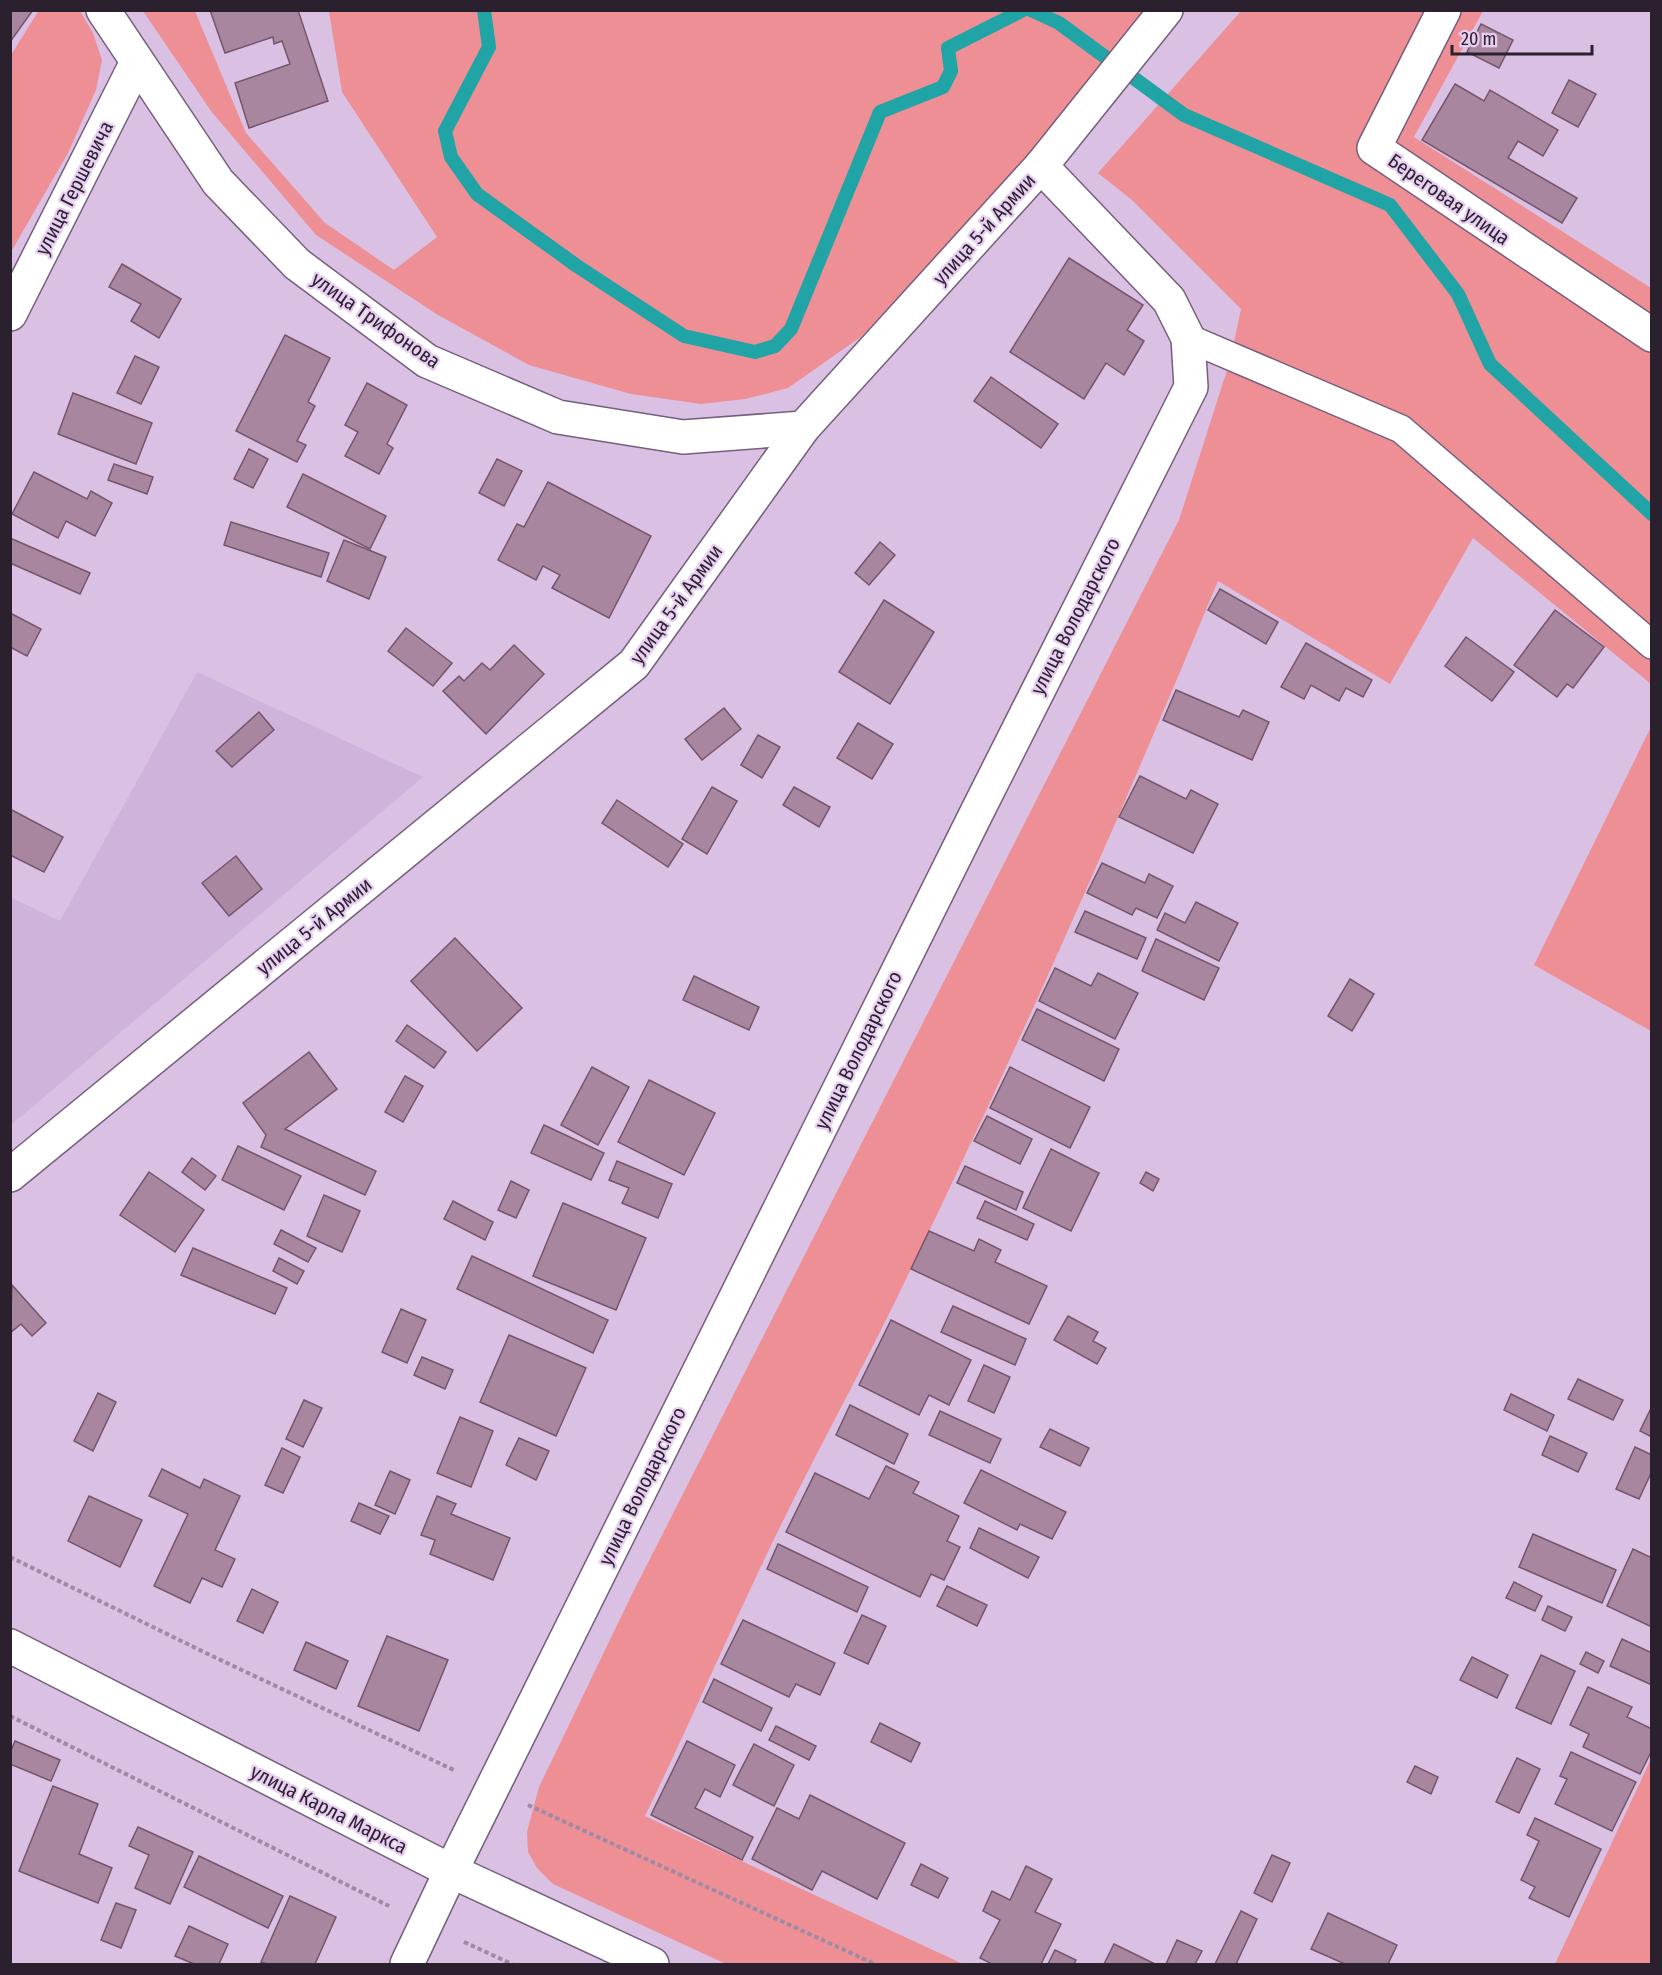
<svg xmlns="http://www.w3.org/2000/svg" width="1662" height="1975" font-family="'Fira Sans Condensed',sans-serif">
<rect width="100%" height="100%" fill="#dac1e3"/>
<path fill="#d0b3db" d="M 197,672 L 423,777 L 11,1125 L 10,897 L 60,921 Z"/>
<g fill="#ed8f94">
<path d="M 39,10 L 80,11 L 93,33 L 102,60 L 96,90 L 68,153 L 11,252 L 11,55 Z"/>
<path d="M 143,11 L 195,11 L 246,133 L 325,223 L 394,270 L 437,237 L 342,92 L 329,11 L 1149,11 L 1032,154 L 862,336 L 788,388 L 745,399 L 701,404 L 631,394 L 529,365 L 438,315 L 316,235 L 211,111 Z"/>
<path d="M 1241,11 L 1483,11 L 1414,137 L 1651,288 L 1651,684 L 1473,538 L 1390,684 L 1218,581 C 1121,815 1019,1046 908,1275 C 867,1361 820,1445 778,1531 C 732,1625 691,1722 645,1816 L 963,1964 L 726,1964 L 553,1884 L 537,1868 L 528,1852 L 527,1832 L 539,1787 L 633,1592 L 1179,520 L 1230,361 L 1241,309 L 1132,200 L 1098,173 Z"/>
<path d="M 1651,727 L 1651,1031 L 1534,965 Z"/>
<path d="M 1651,1759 L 1651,1964 L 1555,1964 Z"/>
</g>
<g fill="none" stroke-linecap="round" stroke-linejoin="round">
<g stroke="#20a4a6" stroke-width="14">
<path d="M 484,10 L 489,47 L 445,131 L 451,157 L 477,194 L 577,266 L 684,336 L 755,352 L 775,346 L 791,329 L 880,112 L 943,87 L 951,71 L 948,48 L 1023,10"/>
<path d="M 1031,10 L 1059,23 L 1184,115 L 1390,205 L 1458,294 L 1490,364 L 1652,514"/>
</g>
</g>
<g fill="#a8869f" stroke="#74556b" stroke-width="1.5">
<path d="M 10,10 L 33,10 L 10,42 Z"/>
<path d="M 210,10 L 298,10 L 328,101 L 249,128 L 235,83 L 290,64 L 282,41 L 274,44 L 273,37 L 225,53 Z"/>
<path d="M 1481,24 L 1513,40 L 1499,68 L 1467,52 Z"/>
<path d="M 1569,80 L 1596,94 L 1578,127 L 1552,113 Z"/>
<path d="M 1455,84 L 1484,101 L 1490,90 L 1558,130 L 1543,156 L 1518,141 L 1508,158 L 1577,198 L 1562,223 L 1422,140 Z"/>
<path d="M 1069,258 L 1143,305 L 1127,330 L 1144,341 L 1124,375 L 1106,363 L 1084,399 L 1010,352 Z"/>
<path d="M 122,264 L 181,299 L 159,338 L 131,321 L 141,304 L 109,287 Z"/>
<path d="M 285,335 L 330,358 L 308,402 L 315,406 L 297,441 L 306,445 L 297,462 L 236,431 Z"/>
<path d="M 135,356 L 159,367 L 141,404 L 117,393 Z"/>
<path d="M 991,377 L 1058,424 L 1041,448 L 974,401 Z"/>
<path d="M 367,383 L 407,405 L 387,444 L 393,448 L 379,474 L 345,456 L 358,432 L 345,425 Z"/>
<path d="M 73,393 L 152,423 L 136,464 L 58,434 Z"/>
<path d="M 249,449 L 268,459 L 253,488 L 234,479 Z"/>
<path d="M 497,459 L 522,471 L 504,506 L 479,493 Z"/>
<path d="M 114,464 L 153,477 L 147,494 L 108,480 Z"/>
<path d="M 34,472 L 87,499 L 91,491 L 112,503 L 95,536 L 66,521 L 58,538 L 12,514 Z"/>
<path d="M 303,474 L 386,516 L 370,549 L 287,507 Z"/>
<path d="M 548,482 L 651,536 L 609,618 L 552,588 L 560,575 L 543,566 L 536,580 L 498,560 L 517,524 L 524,527 Z"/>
<path d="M 231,522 L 329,553 L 321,577 L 224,545 Z"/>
<path d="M 10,538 L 90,573 L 80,594 L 10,563 Z"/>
<path d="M 344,540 L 386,557 L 369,599 L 327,581 Z"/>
<path d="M 880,542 L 895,555 L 869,585 L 855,573 Z"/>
<path d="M 1220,589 L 1278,622 L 1266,644 L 1208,610 Z"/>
<path d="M 884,600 L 934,632 L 890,704 L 839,672 Z"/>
<path d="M 1555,610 L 1604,647 L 1573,688 L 1567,684 L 1557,697 L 1514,665 Z"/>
<path d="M 10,613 L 41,629 L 27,656 L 10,647 Z"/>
<path d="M 406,628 L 452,663 L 433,686 L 388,651 Z"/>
<path d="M 1466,637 L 1514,672 L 1492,701 L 1445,666 Z"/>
<path d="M 1306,643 L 1372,680 L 1363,697 L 1346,688 L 1339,701 L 1311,685 L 1304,699 L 1281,687 Z"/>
<path d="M 514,645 L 544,674 L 486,734 L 443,691 L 459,676 L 464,681 L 482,663 L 490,670 Z"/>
<path d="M 1176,690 L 1239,717 L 1243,710 L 1269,722 L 1252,760 L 1163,720 Z"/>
<path d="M 724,708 L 741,729 L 702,760 L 685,739 Z"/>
<path d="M 259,712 L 274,730 L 232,767 L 216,751 Z"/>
<path d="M 858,723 L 893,744 L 872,779 L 837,758 Z"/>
<path d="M 758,735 L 780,747 L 762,778 L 741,765 Z"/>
<path d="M 1140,776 L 1186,799 L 1191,790 L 1218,804 L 1193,853 L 1119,817 Z"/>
<path d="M 712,787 L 737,801 L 707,854 L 682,839 Z"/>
<path d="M 794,787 L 830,807 L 819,827 L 783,805 Z"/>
<path d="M 617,800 L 683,844 L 668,867 L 602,823 Z"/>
<path d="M 10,809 L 63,837 L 44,872 L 10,855 Z"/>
<path d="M 236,856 L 262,889 L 229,916 L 202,883 Z"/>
<path d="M 1102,863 L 1145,883 L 1149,874 L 1173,886 L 1157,918 L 1136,908 L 1132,915 L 1087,893 Z"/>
<path d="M 1196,902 L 1238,923 L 1219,961 L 1157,930 L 1165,913 L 1185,923 Z"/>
<path d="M 1085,911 L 1146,938 L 1137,959 L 1075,932 Z"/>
<path d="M 455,938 L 522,1008 L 477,1051 L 411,981 Z"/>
<path d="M 1156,939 L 1219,968 L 1204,1000 L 1142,971 Z"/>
<path d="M 1055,968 L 1091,986 L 1098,973 L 1138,993 L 1115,1039 L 1039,1001 Z"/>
<path d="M 694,976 L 759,1007 L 749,1030 L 683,1000 Z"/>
<path d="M 1350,979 L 1374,994 L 1352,1031 L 1328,1016 Z"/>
<path d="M 1037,1009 L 1119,1049 L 1104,1081 L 1022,1040 Z"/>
<path d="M 407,1025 L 446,1052 L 434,1068 L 396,1041 Z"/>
<path d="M 309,1052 L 337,1089 L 285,1129 L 376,1171 L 365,1195 L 261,1147 L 266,1135 L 243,1103 Z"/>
<path d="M 592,1067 L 629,1087 L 598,1145 L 561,1125 Z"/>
<path d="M 1010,1067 L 1090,1107 L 1070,1148 L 990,1108 Z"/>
<path d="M 405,1076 L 423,1086 L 403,1122 L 385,1112 Z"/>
<path d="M 649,1080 L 715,1113 L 684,1175 L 618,1142 Z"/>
<path d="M 987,1116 L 1032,1139 L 1020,1164 L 974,1141 Z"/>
<path d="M 544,1125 L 604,1153 L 591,1180 L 531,1153 Z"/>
<path d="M 238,1146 L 301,1176 L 284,1210 L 222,1180 Z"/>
<path d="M 1051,1149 L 1099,1173 L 1071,1231 L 1023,1208 Z"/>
<path d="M 192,1158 L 216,1176 L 205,1190 L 182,1172 Z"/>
<path d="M 617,1161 L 672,1184 L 658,1218 L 622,1203 L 629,1188 L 609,1180 Z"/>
<path d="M 965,1166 L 1023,1192 L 1016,1210 L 957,1183 Z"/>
<path d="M 149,1172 L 204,1210 L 175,1252 L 120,1215 Z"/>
<path d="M 1146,1172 L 1159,1179 L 1153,1191 L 1140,1183 Z"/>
<path d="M 511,1181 L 529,1190 L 516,1218 L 498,1210 Z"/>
<path d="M 324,1195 L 360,1211 L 342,1252 L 307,1236 Z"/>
<path d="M 453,1201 L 493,1222 L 485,1240 L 444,1219 Z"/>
<path d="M 985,1201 L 1034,1224 L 1027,1240 L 977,1218 Z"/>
<path d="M 563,1203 L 646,1238 L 616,1310 L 533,1276 Z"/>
<path d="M 281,1230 L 316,1248 L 308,1262 L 274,1244 Z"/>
<path d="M 929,1231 L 974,1251 L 979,1239 L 1001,1250 L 995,1262 L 1047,1286 L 1029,1324 L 911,1269 Z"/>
<path d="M 193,1248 L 287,1288 L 275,1314 L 181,1275 Z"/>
<path d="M 472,1256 L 608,1320 L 593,1353 L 457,1289 Z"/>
<path d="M 279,1258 L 304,1271 L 297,1284 L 273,1271 Z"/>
<path d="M 12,1285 L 46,1323 L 32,1336 L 21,1324 L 10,1333 Z"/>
<path d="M 953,1306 L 1026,1339 L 1015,1365 L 941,1332 Z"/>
<path d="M 401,1309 L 426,1320 L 407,1363 L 382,1352 Z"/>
<path d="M 1068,1316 L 1098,1332 L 1093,1341 L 1106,1348 L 1097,1364 L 1054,1340 Z"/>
<path d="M 891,1320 L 971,1360 L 949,1405 L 929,1395 L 919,1415 L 859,1385 Z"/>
<path d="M 509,1335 L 586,1368 L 556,1436 L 480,1402 Z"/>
<path d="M 422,1357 L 453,1370 L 445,1389 L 414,1375 Z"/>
<path d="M 984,1365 L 1010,1377 L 994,1413 L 968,1401 Z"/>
<path d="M 1578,1379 L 1623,1400 L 1613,1420 L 1568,1399 Z"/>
<path d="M 98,1393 L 116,1402 L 93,1451 L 74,1441 Z"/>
<path d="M 1511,1394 L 1554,1415 L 1547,1431 L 1504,1410 Z"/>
<path d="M 304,1400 L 322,1408 L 303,1447 L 286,1439 Z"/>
<path d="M 850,1405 L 908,1434 L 894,1464 L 836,1435 Z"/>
<path d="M 1652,1406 L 1652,1437 L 1640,1431 Z"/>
<path d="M 940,1411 L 1001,1439 L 990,1463 L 929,1435 Z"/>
<path d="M 460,1417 L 493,1431 L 471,1487 L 437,1473 Z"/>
<path d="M 1050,1429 L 1089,1448 L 1080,1466 L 1040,1447 Z"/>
<path d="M 1550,1436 L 1587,1453 L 1578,1472 L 1542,1455 Z"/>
<path d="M 519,1438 L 549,1451 L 536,1480 L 506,1465 Z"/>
<path d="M 1635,1447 L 1652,1455 L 1652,1471 L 1639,1499 L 1616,1489 Z"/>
<path d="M 282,1448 L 300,1457 L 283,1493 L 265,1485 Z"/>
<path d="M 886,1466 L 919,1482 L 913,1493 L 959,1516 L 947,1541 L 960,1547 L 944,1580 L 931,1574 L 920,1597 L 786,1532 L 815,1473 L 869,1499 Z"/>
<path d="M 162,1469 L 200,1488 L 204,1479 L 240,1496 L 215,1550 L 235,1559 L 222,1587 L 202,1578 L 190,1603 L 154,1586 L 188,1514 L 149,1496 Z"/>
<path d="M 981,1470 L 1066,1512 L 1052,1539 L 1020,1524 L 1017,1530 L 964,1503 Z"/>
<path d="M 390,1471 L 410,1480 L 395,1514 L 375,1505 Z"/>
<path d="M 89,1496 L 142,1520 L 120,1567 L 68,1541 Z"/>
<path d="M 437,1496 L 456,1504 L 451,1514 L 510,1538 L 493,1580 L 430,1554 L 435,1540 L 421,1535 Z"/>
<path d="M 359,1503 L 389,1516 L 380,1534 L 351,1521 Z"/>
<path d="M 979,1528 L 1039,1557 L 1028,1578 L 970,1548 Z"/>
<path d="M 1533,1534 L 1616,1570 L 1602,1603 L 1519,1567 Z"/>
<path d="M 778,1544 L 868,1587 L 857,1612 L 767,1569 Z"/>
<path d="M 1633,1549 L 1652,1558 L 1652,1627 L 1607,1606 Z"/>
<path d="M 1514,1582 L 1542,1596 L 1535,1611 L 1506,1598 Z"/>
<path d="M 947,1586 L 987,1605 L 977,1626 L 937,1606 Z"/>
<path d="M 252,1589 L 278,1602 L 263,1633 L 237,1621 Z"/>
<path d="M 1548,1606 L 1572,1617 L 1565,1631 L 1542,1620 Z"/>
<path d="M 862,1615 L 886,1626 L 868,1664 L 844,1653 Z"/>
<path d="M 743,1620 L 835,1663 L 820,1695 L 796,1684 L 789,1697 L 721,1664 Z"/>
<path d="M 387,1636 L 448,1660 L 419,1731 L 358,1706 Z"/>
<path d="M 1622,1639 L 1652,1653 L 1652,1685 L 1610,1666 Z"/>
<path d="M 306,1642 L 348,1661 L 336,1689 L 294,1670 Z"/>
<path d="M 1586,1652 L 1604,1661 L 1598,1673 L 1580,1664 Z"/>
<path d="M 1541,1655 L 1575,1671 L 1551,1724 L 1516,1708 Z"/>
<path d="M 1472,1657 L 1508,1675 L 1497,1698 L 1460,1680 Z"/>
<path d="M 714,1679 L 772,1708 L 761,1731 L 703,1702 Z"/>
<path d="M 1588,1687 L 1632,1707 L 1627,1717 L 1652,1729 L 1652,1750 L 1640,1774 L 1583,1747 L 1589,1734 L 1570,1725 Z"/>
<path d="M 880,1723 L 920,1743 L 911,1762 L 871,1742 Z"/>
<path d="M 776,1726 L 816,1746 L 809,1760 L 769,1740 Z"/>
<path d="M 15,1741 L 60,1760 L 51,1781 L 10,1764 L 10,1753 Z"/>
<path d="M 687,1741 L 735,1765 L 720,1797 L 705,1789 L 695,1808 L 753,1837 L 742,1860 L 651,1815 Z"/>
<path d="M 754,1744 L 794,1765 L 774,1806 L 733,1785 Z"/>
<path d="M 1571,1752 L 1636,1782 L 1612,1831 L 1555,1804 L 1567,1779 L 1560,1776 Z"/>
<path d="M 1517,1758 L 1540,1769 L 1519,1813 L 1496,1802 Z"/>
<path d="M 1415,1766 L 1438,1777 L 1431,1794 L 1407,1782 Z"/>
<path d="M 53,1786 L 98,1804 L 79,1854 L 112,1868 L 98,1903 L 19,1871 Z"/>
<path d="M 810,1795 L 905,1843 L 877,1899 L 822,1871 L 812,1890 L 752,1859 L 777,1808 L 799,1819 Z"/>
<path d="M 1535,1818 L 1601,1849 L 1569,1917 L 1529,1898 L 1535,1887 L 1521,1880 L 1539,1841 L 1527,1835 Z"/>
<path d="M 138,1827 L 193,1852 L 170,1904 L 135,1888 L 149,1855 L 129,1846 Z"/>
<path d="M 1272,1855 L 1290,1863 L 1272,1902 L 1254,1893 Z"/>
<path d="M 199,1856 L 283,1896 L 268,1928 L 184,1887 Z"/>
<path d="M 921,1864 L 948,1878 L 938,1898 L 911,1885 Z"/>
<path d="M 1026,1866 L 1052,1879 L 1035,1912 L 1061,1924 L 1041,1964 L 992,1964 L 980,1958 L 1000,1920 L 983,1911 L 992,1891 L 1010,1900 Z"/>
<path d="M 290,1896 L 336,1917 L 315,1964 L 267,1964 L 261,1962 Z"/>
<path d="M 116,1903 L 136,1910 L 121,1948 L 101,1940 Z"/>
<path d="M 1241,1911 L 1257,1919 L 1236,1964 L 1215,1964 Z"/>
<path d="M 1328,1913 L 1397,1945 L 1388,1964 L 1345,1964 L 1311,1949 Z"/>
<path d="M 189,1926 L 228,1944 L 219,1964 L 194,1964 L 175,1956 Z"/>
<path d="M 1177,1940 L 1202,1951 L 1195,1964 L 1166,1964 Z"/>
<path d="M 1114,1944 L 1155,1964 L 1104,1964 Z"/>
<path d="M 1055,1950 L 1076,1960 L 1074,1964 L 1048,1964 Z"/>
</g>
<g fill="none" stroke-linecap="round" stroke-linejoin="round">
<defs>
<path id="service" d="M 1188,338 L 1401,429 L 1652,645"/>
<g id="minor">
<path d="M 103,10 L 218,182 L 297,264 L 427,361 L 558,417 L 683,437 L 803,428"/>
<path d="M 1444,10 L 1374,148 L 1652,335"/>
<path d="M 10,314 L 137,62"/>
<path d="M 10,1175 L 634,664 L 803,428 L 1041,166 L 1166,10"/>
<path d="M 10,1646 L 451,1871 L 652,1964"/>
<path d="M 407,1964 L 451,1871 L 975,816 L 1191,387 L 1188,338 L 1169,300 L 1041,166"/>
</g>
</defs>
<use href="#service" stroke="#755f7d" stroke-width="30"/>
<use href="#minor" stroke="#755f7d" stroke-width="36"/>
<g stroke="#9e8aa5" stroke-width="4" stroke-dasharray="4.5 3" stroke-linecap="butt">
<path d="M 10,1557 L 210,1655 L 456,1771"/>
<path d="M 10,1716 L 389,1906"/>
<path d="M 528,1805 L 875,1964"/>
<path d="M 464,1942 L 512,1964"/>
</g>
<use href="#service" stroke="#fff" stroke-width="27"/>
<use href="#minor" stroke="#fff" stroke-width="33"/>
</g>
<g text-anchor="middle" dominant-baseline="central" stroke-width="4.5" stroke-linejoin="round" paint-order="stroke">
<g font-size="20" fill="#2b212e" stroke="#e7cef1">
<text transform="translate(74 188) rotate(-63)">улица Гершевича</text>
<text transform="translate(1449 199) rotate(35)">Береговая улица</text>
<text transform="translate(984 229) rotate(-48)">улица 5-й Армии</text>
<text transform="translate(376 320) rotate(35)">улица Трифонова</text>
<text transform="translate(676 604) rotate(-54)">улица 5-й Армии</text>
<text transform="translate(1075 616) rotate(-63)">улица Володарского</text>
<text transform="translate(314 926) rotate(-39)">улица 5-й Армии</text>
<text transform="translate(858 1050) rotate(-64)">улица Володарского</text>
<text transform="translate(642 1486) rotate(-64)">улица Володарского</text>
<text transform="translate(329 1809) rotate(27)">улица Карла Маркса</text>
</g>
</g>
<rect width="1662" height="1975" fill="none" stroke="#2b212e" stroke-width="24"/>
<path d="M1452 45v9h140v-9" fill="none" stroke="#2b212e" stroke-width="3"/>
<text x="1461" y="45" font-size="18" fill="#2b212e" stroke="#e7cef1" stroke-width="4.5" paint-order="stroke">20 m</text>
</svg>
